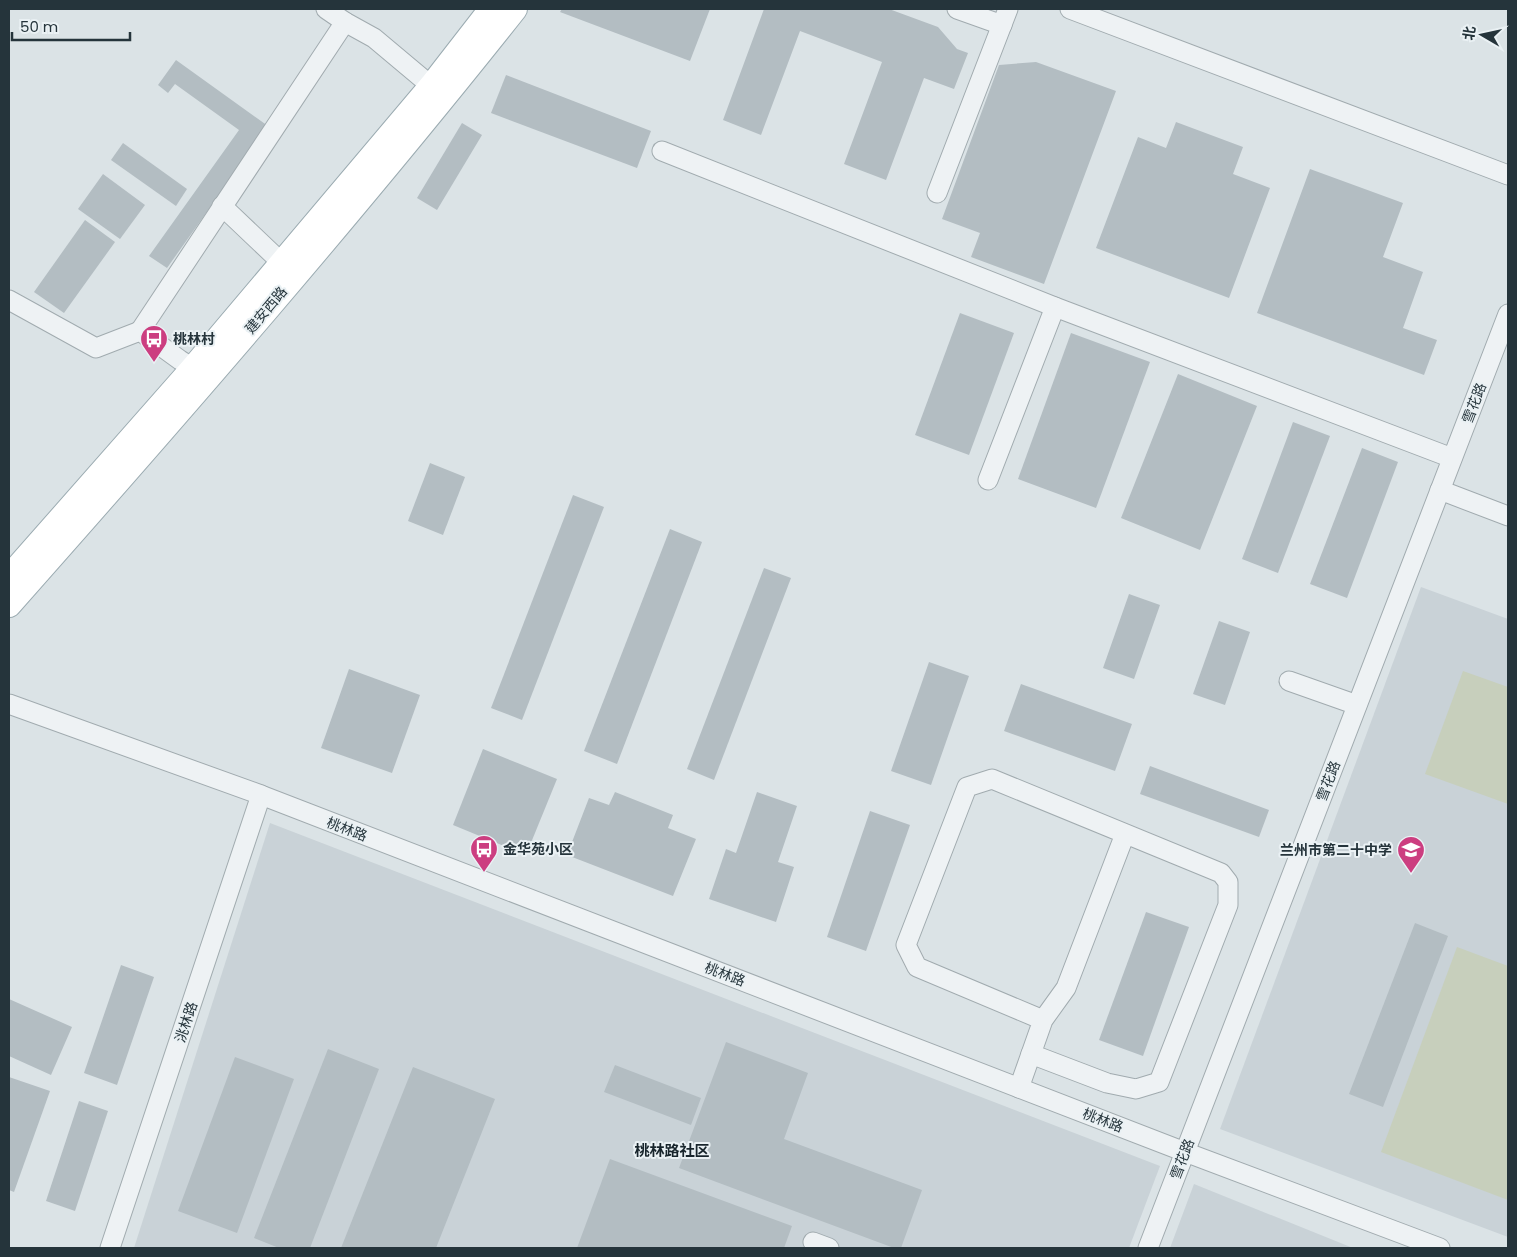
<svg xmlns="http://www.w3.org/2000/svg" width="1517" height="1257" font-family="Poppins,'Noto Sans SC',sans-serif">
<rect width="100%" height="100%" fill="#dbe3e6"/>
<g fill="#c9d2d7">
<path d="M 1421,587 L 1508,619 L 1508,1237 L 1220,1129 Z"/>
<path d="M 270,823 L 1160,1166 L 1129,1248 L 134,1248 Z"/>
<path d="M 1194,1184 L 1353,1248 L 1170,1248 Z"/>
</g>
<g fill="#c7cfbc">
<path d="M 1463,671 L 1508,687 L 1508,804 L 1425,774 Z"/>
<path d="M 1457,947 L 1508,966 L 1508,1200 L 1381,1152 Z"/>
</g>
<g fill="#b3bdc2">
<path d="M 562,9 L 710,9 L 690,61 L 560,12 Z"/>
<path d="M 764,9 L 889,9 L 938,27 L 957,49 L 968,53 L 954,89 L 924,78 L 886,180 L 844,164 L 882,62 L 800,31 L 761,135 L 723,120 Z"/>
<path d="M 176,60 L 268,126 L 167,268 L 149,256 L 239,130 L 175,84 L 168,93 L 158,85 Z"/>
<path d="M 1036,62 L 1116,91 L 1044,284 L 971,257 L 980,233 L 942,219 L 999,65 Z"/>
<path d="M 506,75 L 651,131 L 637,168 L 491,113 Z"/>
<path d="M 1176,122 L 1243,147 L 1233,174 L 1270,188 L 1229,298 L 1096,248 L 1138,137 L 1166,148 Z"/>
<path d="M 462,123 L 482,135 L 437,210 L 417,198 Z"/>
<path d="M 123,143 L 187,189 L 176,206 L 111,160 Z"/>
<path d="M 1310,169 L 1403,203 L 1383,257 L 1423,272 L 1403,328 L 1437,340 L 1424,375 L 1257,313 Z"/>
<path d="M 103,174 L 145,205 L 120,239 L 78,209 Z"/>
<path d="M 85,220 L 115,242 L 64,313 L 34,292 Z"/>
<path d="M 960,313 L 1014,333 L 969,455 L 915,435 Z"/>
<path d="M 1071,333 L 1150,362 L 1096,508 L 1018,479 Z"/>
<path d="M 1178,374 L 1257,406 L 1200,550 L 1121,518 Z"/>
<path d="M 1293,422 L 1330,436 L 1278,573 L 1242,559 Z"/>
<path d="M 1362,448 L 1398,462 L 1347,598 L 1310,584 Z"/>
<path d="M 430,463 L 465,477 L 443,535 L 408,521 Z"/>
<path d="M 573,495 L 604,507 L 522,720 L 491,708 Z"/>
<path d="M 670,529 L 702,542 L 617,764 L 584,751 Z"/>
<path d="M 764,568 L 791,578 L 714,780 L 687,769 Z"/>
<path d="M 1129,594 L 1160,605 L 1134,679 L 1103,668 Z"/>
<path d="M 1219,621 L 1250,632 L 1225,705 L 1193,694 Z"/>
<path d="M 929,662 L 969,676 L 931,785 L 891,771 Z"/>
<path d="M 349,669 L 420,695 L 392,773 L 321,748 Z"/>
<path d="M 1021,684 L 1132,724 L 1115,771 L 1004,731 Z"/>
<path d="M 483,749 L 557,779 L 526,855 L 453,825 Z"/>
<path d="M 1150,766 L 1269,810 L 1259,837 L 1140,794 Z"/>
<path d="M 615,792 L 673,815 L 668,828 L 696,839 L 673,896 L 567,855 L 589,798 L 609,805 Z"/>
<path d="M 757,792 L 797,806 L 778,862 L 794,867 L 776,922 L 709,899 L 726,849 L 736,853 Z"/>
<path d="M 870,811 L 910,825 L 866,951 L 827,937 Z"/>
<path d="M 1146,912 L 1189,927 L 1143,1056 L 1099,1040 Z"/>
<path d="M 1415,923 L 1448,936 L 1383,1107 L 1349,1094 Z"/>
<path d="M 121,965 L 154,977 L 117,1085 L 84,1073 Z"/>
<path d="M 9,999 L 72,1027 L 51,1075 L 9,1056 Z"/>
<path d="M 726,1042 L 808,1073 L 784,1139 L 922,1190 L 901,1248 L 894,1248 L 679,1168 Z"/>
<path d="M 328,1049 L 379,1069 L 310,1248 L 279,1248 L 254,1238 Z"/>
<path d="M 235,1057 L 294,1079 L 237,1233 L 178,1211 Z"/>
<path d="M 615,1065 L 701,1098 L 691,1125 L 604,1092 Z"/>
<path d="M 413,1067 L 495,1099 L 436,1248 L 341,1248 Z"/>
<path d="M 9,1077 L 50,1091 L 14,1192 L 9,1190 Z"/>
<path d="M 79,1101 L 108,1111 L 75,1211 L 46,1201 Z"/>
<path d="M 610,1159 L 792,1226 L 784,1248 L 577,1248 Z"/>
</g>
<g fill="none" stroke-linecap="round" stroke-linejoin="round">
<defs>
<g id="minor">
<path d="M 326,9 L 345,22 L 374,38 L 442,95"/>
<path d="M 957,9 L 1002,25"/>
<path d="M 1070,9 L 1508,175"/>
<path d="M 662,151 L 1055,307 L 1452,458"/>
<path d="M 937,193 L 1008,9"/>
<path d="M 222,206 L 282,263"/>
<path d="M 9,300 L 96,348 L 140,331 L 180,360 L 193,368"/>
<path d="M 140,331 L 345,22"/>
<path d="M 988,480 L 1055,307"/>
<path d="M 1440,490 L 1508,516"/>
<path d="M 1289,681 L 1357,705"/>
<path d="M 9,704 L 261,795 L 1185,1152 L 1440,1248"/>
<path d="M 1043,1020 L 917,967 L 906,945 L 967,787 L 992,779 L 1221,873 L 1228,882 L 1228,905 L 1159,1082 L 1136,1089 L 1107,1083 L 1031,1054 L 1043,1020 L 1066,988 L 1125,834"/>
<path d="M 1019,1088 L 1031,1054"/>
<path d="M 813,1242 L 829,1248"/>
<path d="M 110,1248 L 261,795"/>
<path d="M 1148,1248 L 1508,314"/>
</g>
<g id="major">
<path d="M 9,577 L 193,368 L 432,85 L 491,9"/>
<path d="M 9,605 C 182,410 353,213 515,9"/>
</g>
</defs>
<use href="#minor" stroke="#a1abaf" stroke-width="21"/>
<use href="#major" stroke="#9babb1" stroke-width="26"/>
<use href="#minor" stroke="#eef2f4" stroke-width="19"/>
<use href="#major" stroke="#fff" stroke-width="24"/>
</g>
<defs>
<symbol id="bus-pin" viewBox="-11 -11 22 30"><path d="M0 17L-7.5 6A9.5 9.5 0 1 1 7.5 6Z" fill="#cc3e80" stroke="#eaf1f4"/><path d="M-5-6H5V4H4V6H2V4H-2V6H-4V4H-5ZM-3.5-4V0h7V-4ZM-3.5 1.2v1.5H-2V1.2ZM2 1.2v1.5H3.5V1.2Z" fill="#fff"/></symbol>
<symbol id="school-pin" viewBox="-11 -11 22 30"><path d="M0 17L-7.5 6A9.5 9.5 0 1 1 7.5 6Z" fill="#cc3e80" stroke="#eaf1f4"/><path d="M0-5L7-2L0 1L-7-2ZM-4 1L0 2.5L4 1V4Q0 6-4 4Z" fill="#fff"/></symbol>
</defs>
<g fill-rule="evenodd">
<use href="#bus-pin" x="138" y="323" width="32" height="43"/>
<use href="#bus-pin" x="468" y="833" width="32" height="43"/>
<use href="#school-pin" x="1395" y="834" width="32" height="43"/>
</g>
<g text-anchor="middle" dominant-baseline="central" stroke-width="4" stroke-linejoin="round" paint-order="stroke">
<g font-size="14" fill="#25343b" stroke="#eaf1f4">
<text transform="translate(266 310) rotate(-50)">建安西路</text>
<text transform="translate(1474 403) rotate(-69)">雪花路</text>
<text transform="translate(1328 781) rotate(-69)">雪花路</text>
<text transform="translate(347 829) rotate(21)">桃林路</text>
<text transform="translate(725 974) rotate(21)">桃林路</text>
<text transform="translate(186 1022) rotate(-72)">洮林路</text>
<text transform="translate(1103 1120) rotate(21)">桃林路</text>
<text transform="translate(1182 1159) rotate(-69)">雪花路</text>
</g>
<g font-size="14" font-weight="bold" fill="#25343b" stroke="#eaf1f4" text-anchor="start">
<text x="173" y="339">桃林村</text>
<text x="503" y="849">金华苑小区</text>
<text x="1392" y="850" text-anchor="end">兰州市第二十中学</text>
</g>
<g font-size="15" font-weight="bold" fill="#18252c" stroke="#eaf1f4">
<text x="672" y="1150">桃林路社区</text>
</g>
</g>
<rect width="1517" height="1257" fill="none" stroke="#25343b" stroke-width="20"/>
<g transform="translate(1482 35) rotate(279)" stroke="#eaf1f4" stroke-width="4" paint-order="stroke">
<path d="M0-4L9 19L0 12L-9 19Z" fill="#25343b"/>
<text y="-8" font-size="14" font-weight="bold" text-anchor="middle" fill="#25343b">北</text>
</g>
<path d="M12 32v8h118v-8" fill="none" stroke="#25343b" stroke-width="2.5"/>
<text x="20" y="32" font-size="15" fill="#25343b" stroke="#eaf1f4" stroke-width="4" paint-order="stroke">50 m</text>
</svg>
